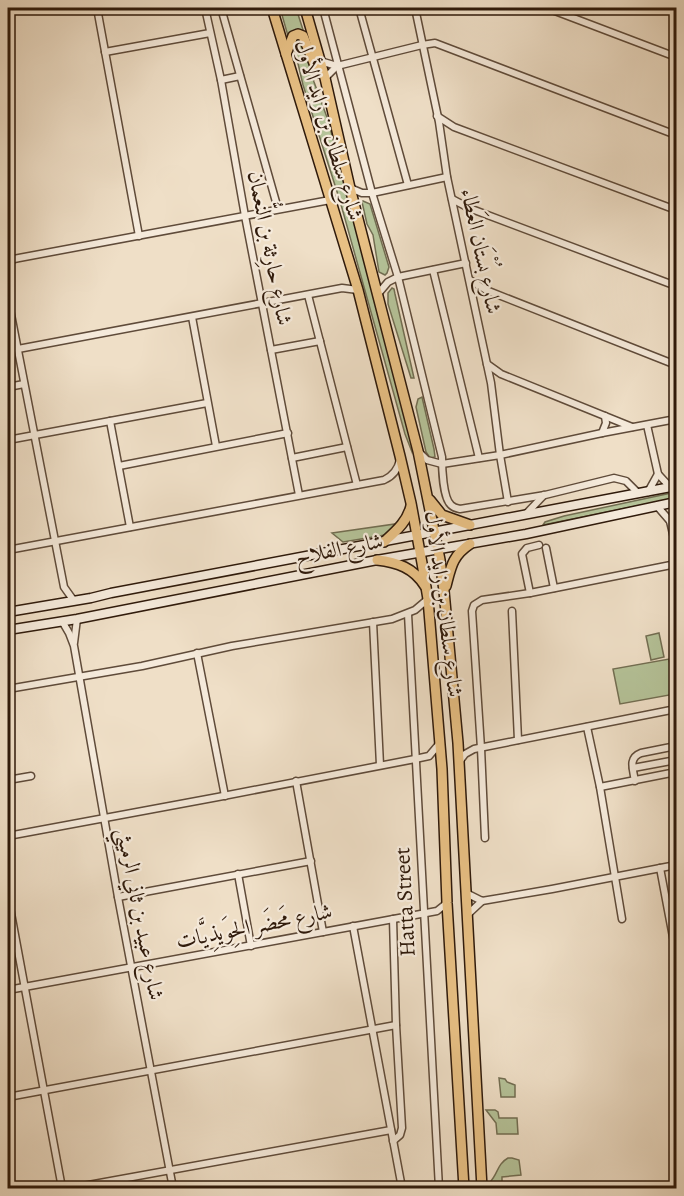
<svg xmlns="http://www.w3.org/2000/svg" width="684" height="1196" font-family="Alegreya,Amiri,serif">
<rect width="100%" height="100%" fill="#efdfc7"/>
<filter id="stains"><feTurbulence type="fractalNoise" baseFrequency=".00333" numOctaves="4"/><feColorMatrix values="0 0 0 0 .2 0 0 0 0 .09 0 0 0 0 .02 0 0 0 .5 -.17"/></filter>
<radialGradient id="worn" r=".72"><stop offset=".6" stop-color="#630" stop-opacity="0"/><stop offset="1" stop-color="#630" stop-opacity=".3"/></radialGradient>
<g fill="#b5c399" stroke="#726e52" stroke-width="1.5">
<path d="M 280,8 L 296,8 L 304,33 L 288,36 Z"/>
<path d="M 299,38 L 303,42 L 314,82 L 328,120 L 413,446 L 412,452 L 405,434 L 340,201 L 303,85 L 293,42 L 294,40 Z"/>
<path d="M 363,201 L 370,204 L 389,267 L 387,273 L 385,275 L 379,272 L 373,235 L 367,224 L 362,202 Z"/>
<path d="M 392,288 L 394,289 L 395,294 L 414,378 L 411,378 L 388,304 L 388,293 Z"/>
<path d="M 422,397 L 434,449 L 435,457 L 430,458 L 426,452 L 416,407 L 418,399 Z"/>
<path d="M 676,492 L 676,498 L 543,525 L 545,522 L 564,516 Z"/>
<path d="M 395,524 L 394,529 L 391,534 L 343,542 L 332,533 Z"/>
<path d="M 659,633 L 664,657 L 651,660 L 646,636 Z"/>
<path d="M 669,659 L 675,694 L 620,704 L 613,669 Z"/>
<path d="M 499,1078 L 505,1079 L 507,1082 L 515,1085 L 515,1097 L 501,1097 Z"/>
<path d="M 486,1110 L 495,1110 L 498,1112 L 499,1118 L 517,1118 L 518,1134 L 497,1134 L 496,1123 Z"/>
<path d="M 508,1158 L 512,1158 L 519,1160 L 521,1175 L 502,1177 L 502,1185 L 490,1186 L 490,1182 C 498,1174 497,1164 508,1158 Z"/>
</g>
<g fill="none" stroke-linecap="round" stroke-linejoin="round">
<defs>
<g id="minor">
<path d="M 97,8 L 139,236"/>
<path d="M 205,8 L 221,80 L 245,216 L 299,495"/>
<path d="M 221,8 L 278,209"/>
<path d="M 323,8 L 372,193 L 398,277 L 442,457 C 442,468 443,498 451,505 C 454,508 455,508 460,509 L 545,495 L 614,478 L 626,481 L 638,493"/>
<path d="M 359,8 L 408,185"/>
<path d="M 415,8 L 439,122 L 447,177 L 491,383 L 500,455 L 508,502"/>
<path d="M 547,8 L 676,57"/>
<path d="M 105,52 L 210,33"/>
<path d="M 320,61 L 337,66"/>
<path d="M 325,78 L 337,66 L 422,45 L 435,43 L 676,135"/>
<path d="M 221,80 L 240,76"/>
<path d="M 437,116 L 454,127 L 676,210"/>
<path d="M 350,188 L 362,193 L 372,193 L 447,177"/>
<path d="M 452,199 L 469,208 L 676,286"/>
<path d="M 8,264 L 14,259 L 19,258 L 330,200"/>
<path d="M 433,270 L 479,458"/>
<path d="M 470,280 L 486,290 L 676,365"/>
<path d="M 308,295 L 357,485"/>
<path d="M 377,295 L 388,282 L 398,277 L 466,263"/>
<path d="M 8,299 L 64,587 L 74,601"/>
<path d="M 192,317 L 216,446"/>
<path d="M 18,349 L 342,288 L 358,290"/>
<path d="M 271,350 L 320,341"/>
<path d="M 487,364 L 501,374 L 632,427"/>
<path d="M 8,387 L 24,384"/>
<path d="M 110,421 L 130,527"/>
<path d="M 647,425 L 658,474 L 670,487"/>
<path d="M 602,433 L 606,423 L 605,416"/>
<path d="M 8,440 L 207,403"/>
<path d="M 419,452 L 427,460 L 442,464 L 500,455 L 602,433 L 676,419"/>
<path d="M 292,458 L 347,447"/>
<path d="M 119,466 L 288,433"/>
<path d="M 648,492 L 658,474"/>
<path d="M 657,506 L 670,521 L 676,547"/>
<path d="M 526,514 L 544,495"/>
<path d="M 670,521 L 676,506"/>
<path d="M 546,548 L 554,588"/>
<path d="M 8,550 L 384,480 C 393,476 398,469 400,460"/>
<path d="M 530,593 L 522,554 L 527,548 L 539,545"/>
<path d="M 512,611 L 518,740"/>
<path d="M 408,614 L 439,1188"/>
<path d="M 62,621 L 69,633 L 74,646 L 118,897 L 173,1188"/>
<path d="M 373,622 L 380,765"/>
<path d="M 74,643 L 77,619"/>
<path d="M 197,653 L 225,796"/>
<path d="M 8,689 L 142,666 L 232,646 L 392,619 L 415,610 L 428,599"/>
<path d="M 587,727 L 600,787 L 622,919"/>
<path d="M 459,762 L 465,754 L 474,749 L 676,709"/>
<path d="M 633,768 L 676,760"/>
<path d="M 8,780 L 31,776"/>
<path d="M 296,781 L 323,932"/>
<path d="M 635,781 C 633,769 628,758 641,753 L 676,746"/>
<path d="M 600,787 L 676,772"/>
<path d="M 8,836 L 218,797 L 415,759 L 429,756 L 440,743"/>
<path d="M 485,838 L 481,748 L 472,611 L 474,605 L 482,600 L 530,593 L 676,564"/>
<path d="M 660,868 L 676,953"/>
<path d="M 238,874 L 251,946"/>
<path d="M 466,893 L 482,901 L 552,889 L 676,865"/>
<path d="M 8,897 L 62,1188"/>
<path d="M 118,897 L 311,861"/>
<path d="M 467,915 L 482,901"/>
<path d="M 393,919 L 396,1025 L 402,1128 L 400,1135 L 393,1141"/>
<path d="M 353,926 L 402,1188"/>
<path d="M 8,990 L 437,911 L 447,903"/>
<path d="M 8,1097 L 396,1025"/>
<path d="M 72,1188 L 391,1130"/>
</g>
<g id="secondary">
<path d="M 8,612 L 91,598 L 111,593 L 676,486"/>
<path d="M 8,630 L 77,619 L 377,560 L 526,534 L 676,502"/>
</g>
<g id="primary">
<path d="M 272,8 L 358,290 L 400,456 L 411,503 L 422,563 L 428,599 L 442,769 L 447,903 L 464,1188"/>
<path d="M 305,8 L 325,78 L 350,188 L 418,451 L 440,560 L 444,591 L 458,743 L 482,1188"/>
<path d="M 286,54 L 293,36 L 298,34 L 303,36 L 318,73"/>
<path d="M 430,500 L 442,515 L 470,525"/>
<path d="M 384,542 C 396,531 407,522 411,506"/>
<path d="M 377,560 C 397,562 414,568 425,586"/>
<path d="M 446,586 C 451,567 452,556 470,544"/>
</g>
</defs>
<use href="#minor" stroke="#5f4b3a" stroke-width="9"/>
<use href="#secondary" stroke="#2f1a0b" stroke-width="11"/>
<use href="#primary" stroke="#2f1a0b" stroke-width="12"/>
<use href="#minor" stroke="#f5eadb" stroke-width="6"/>
<use href="#secondary" stroke="#f5eadb" stroke-width="8"/>
<use href="#primary" stroke="#e8c084" stroke-width="9"/>
</g>
<g text-anchor="middle" dominant-baseline="central" stroke-width="4.5" stroke-linejoin="round" paint-order="stroke">
<g font-size="22" fill="#2f1a0b" stroke="#f5eadb">
<text transform="translate(329 130) rotate(73)">شارع سلطان بن زايد الأول</text>
<text transform="translate(270 248) rotate(79)">شارع حارِثة بن النُّعمان</text>
<text transform="translate(481 251) rotate(78)">شارع بُسْتَان العَطاء</text>
<text transform="translate(339 549) rotate(-11)">شارع الفلاح</text>
<text transform="translate(444 604) rotate(83)">شارع سلطان بن زايد الأول</text>
<text transform="translate(405 902) rotate(-93)">Hatta Street</text>
<text transform="translate(140 914) rotate(79)">شارع عبيد بن ثاني الرميثي</text>
<text transform="translate(254 926) rotate(-11)">شارع مَحضَر الحِوَيذِيَّات</text>
</g>
</g>
<rect width="684" height="1196" fill="none" stroke="#efdfc7" stroke-width="30"/>
<rect x="9" y="9" width="666" height="1178" fill="none" stroke="#2f1a0b" stroke-width="3"/>
<rect x="15" y="15" width="654" height="1166" fill="none" stroke="#2f1a0b" stroke-width="1.5"/>
<rect width="100%" height="100%" filter="url(#stains)"/>
<rect width="100%" height="100%" fill="url(#worn)"/>
</svg>
